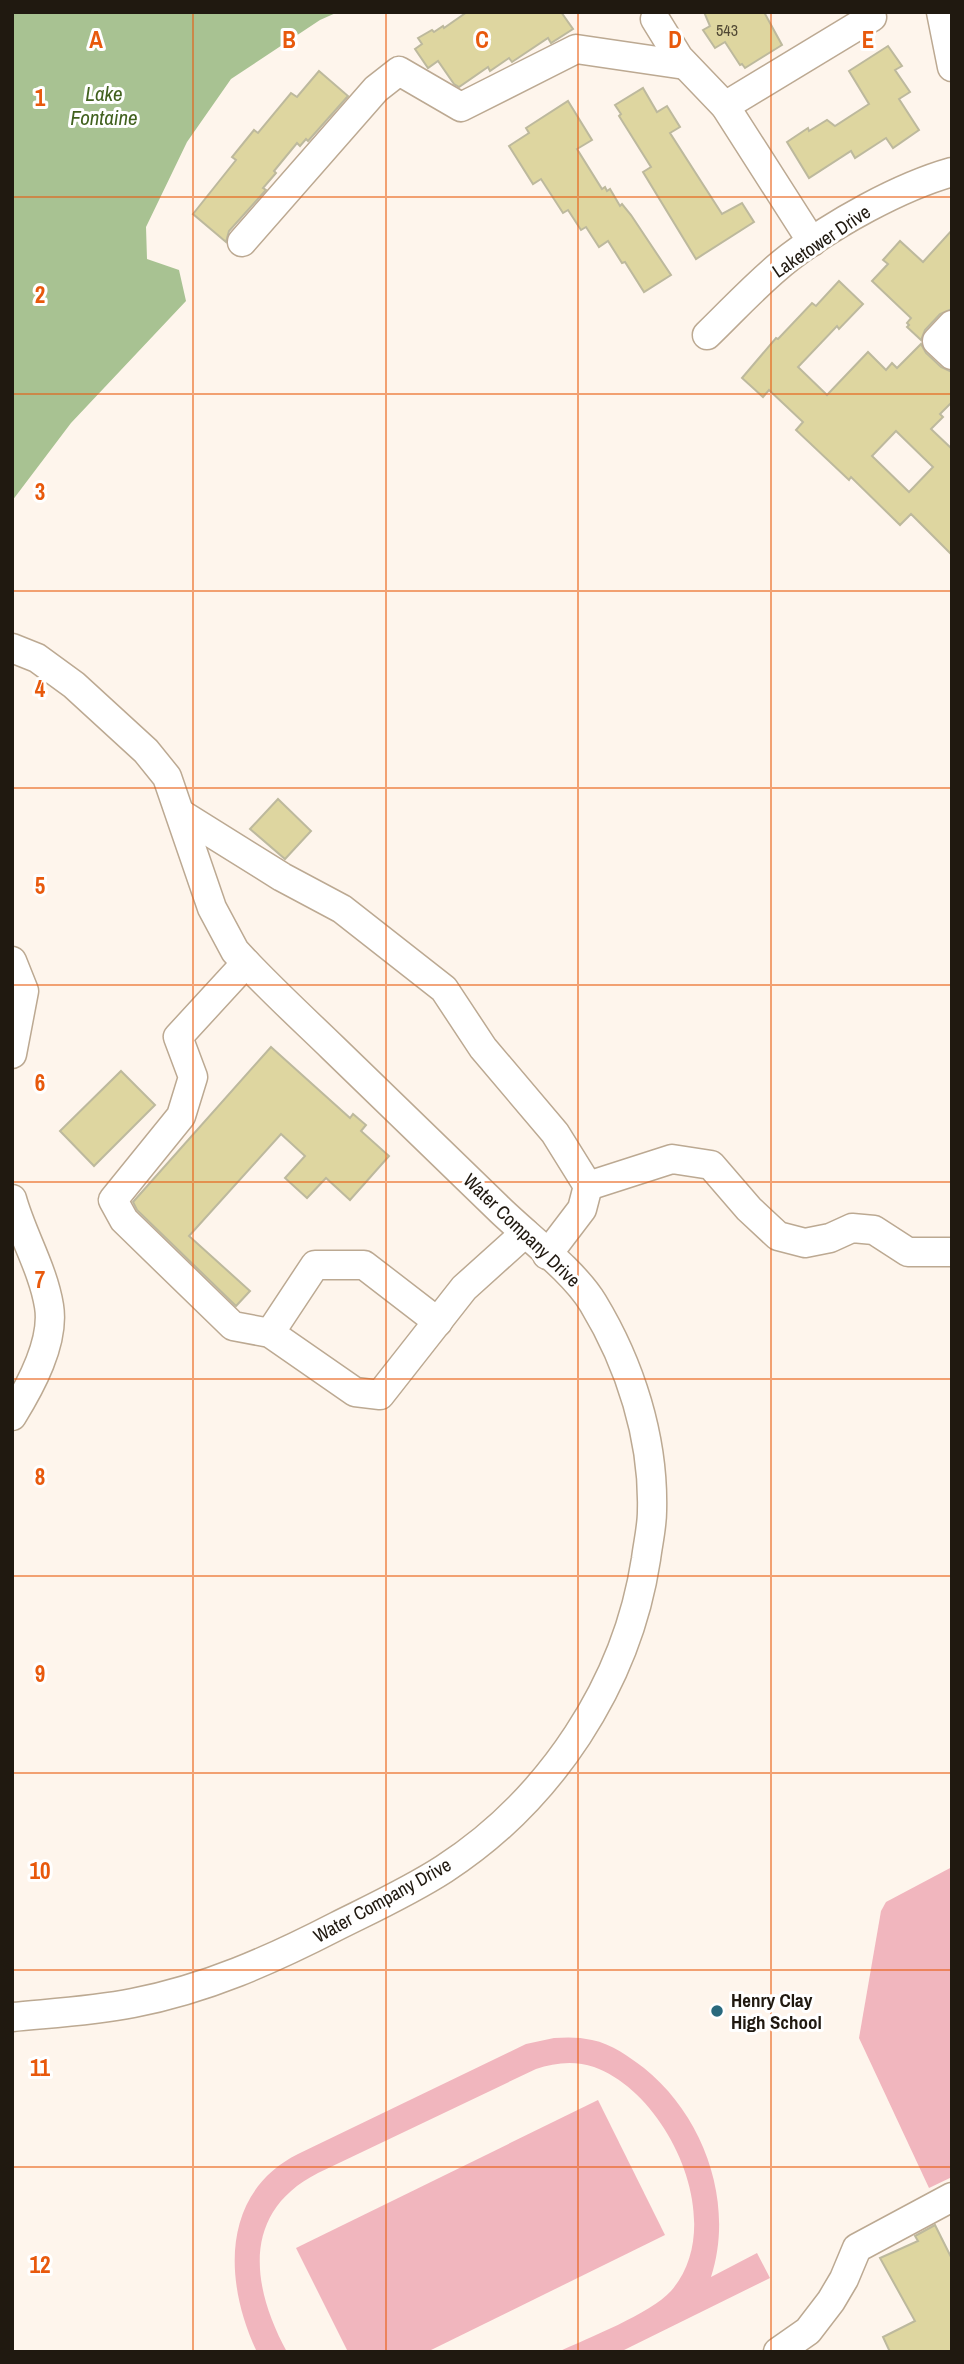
<svg xmlns="http://www.w3.org/2000/svg" width="964" height="2364" font-family="'Archivo Narrow',sans-serif">
<rect width="100%" height="100%" fill="#fef5ec"/>
<g fill="#f1b6be">
<path d="M 952,1867 L 952,2177 L 929,2188 L 859,2038 L 881,1911 L 886,1902 Z"/>
<path d="M 554,2038 C 567,2037 580,2037 592,2040 C 612,2044 628,2056 644,2068 C 704,2116 735,2203 711,2277 L 757,2253 L 770,2278 L 620,2352 L 558,2352 C 588,2338 650,2314 671,2291 C 729,2225 669,2094 594,2067 C 574,2060 554,2063 536,2069 L 318,2173 C 241,2212 251,2286 287,2352 L 257,2352 C 224,2283 220,2193 298,2154 L 526,2044 Z"/>
<path d="M 598,2100 L 665,2235 L 427,2352 L 348,2352 L 296,2248 Z"/>
</g>
<path fill="#a8c292" d="M 12,12 L 338,12 L 320,20 L 231,79 L 187,142 L 146,227 L 147,259 L 179,270 L 186,301 L 71,423 L 12,501 Z"/>
<g fill="#ded6a0" stroke="#bdb99d" stroke-width="2" fill-rule="evenodd">
<path d="M 467,12 L 561,12 L 573,29 L 551,43 L 548,38 L 512,62 L 509,58 L 490,71 L 488,67 L 459,87 L 454,84 L 438,61 L 428,68 L 415,49 L 422,44 L 418,38 L 432,30 L 434,32 L 443,26 L 444,28 Z"/>
<path d="M 704,12 L 764,12 L 782,45 L 745,68 L 742,64 L 740,65 L 725,42 L 715,48 L 703,30 L 710,26 Z"/>
<path d="M 888,46 L 902,66 L 895,70 L 910,92 L 899,99 L 919,130 L 893,148 L 886,138 L 855,158 L 851,151 L 809,178 L 787,142 L 808,128 L 809,131 L 827,120 L 835,126 L 869,104 L 849,71 Z"/>
<path d="M 319,71 L 348,96 L 308,141 L 306,139 L 300,146 L 297,143 L 274,171 L 276,173 L 263,188 L 266,190 L 229,231 L 226,242 L 193,214 L 236,160 L 232,157 L 254,130 L 258,133 L 291,93 L 297,97 Z"/>
<path d="M 643,88 L 657,112 L 667,106 L 680,127 L 670,133 L 722,214 L 742,203 L 754,222 L 696,259 L 643,172 L 651,167 L 619,116 L 621,114 L 615,105 Z"/>
<path d="M 568,101 L 592,140 L 577,149 L 602,189 L 605,187 L 607,191 L 610,189 L 620,206 L 622,204 L 631,215 L 671,275 L 644,292 L 625,262 L 622,263 L 608,241 L 599,247 L 586,227 L 581,230 L 568,210 L 563,213 L 541,179 L 533,184 L 509,146 L 529,133 L 526,128 Z"/>
<path d="M 952,230 L 952,309 L 940,314 L 925,330 L 921,340 L 907,327 L 909,325 L 907,323 L 911,318 L 872,281 L 888,264 L 883,260 L 900,241 L 923,262 Z"/>
<path d="M 839,281 L 863,304 L 839,329 L 837,326 L 798,367 L 827,395 L 868,352 L 886,370 L 892,363 L 897,368 L 921,344 L 926,353 L 941,367 L 952,372 L 952,402 L 940,414 L 943,417 L 931,429 L 952,449 L 952,555 L 911,514 L 900,525 L 851,477 L 849,480 L 796,430 L 803,422 L 769,390 L 763,397 L 742,378 L 776,338 L 778,339 L 812,303 L 816,306 ZM 896,431 L 933,467 L 909,492 L 872,456 Z"/>
<path d="M 278,799 L 311,831 L 285,859 L 250,829 Z"/>
<path d="M 271,1047 L 350,1118 L 353,1114 L 366,1125 L 361,1131 L 389,1156 L 350,1200 L 326,1178 L 307,1198 L 285,1178 L 305,1156 L 281,1134 L 189,1236 L 250,1291 L 236,1306 L 137,1210 L 133,1202 Z"/>
<path d="M 121,1071 L 155,1105 L 94,1166 L 60,1131 Z"/>
<path d="M 935,2225 L 952,2259 L 952,2352 L 890,2352 L 883,2337 L 915,2321 L 880,2258 L 918,2241 L 915,2236 Z"/>
</g>
<g fill="none" stroke-linecap="round" stroke-linejoin="round">
<defs>
<g id="minor">
<path d="M 941,12 L 952,67"/>
<path d="M 655,19 L 679,58 L 725,106 L 812,242"/>
<path d="M 725,106 L 872,17"/>
<path d="M 242,242 L 376,89 L 399,71 L 461,107 L 576,49 L 685,65"/>
<path d="M 952,325 L 937,341 L 952,355"/>
<path d="M 707,335 C 734,309 760,280 790,257 C 833,224 899,187 952,172"/>
<path d="M 12,648 L 37,658 L 74,685 L 146,751 L 167,777 L 212,908 L 235,951 C 266,985 300,1016 333,1048 C 387,1100 441,1153 496,1206 C 524,1234 573,1270 593,1303 C 630,1364 654,1438 652,1511 C 652,1527 648,1543 646,1559 C 627,1684 550,1800 444,1869 C 410,1891 373,1908 337,1926 C 271,1960 206,1989 133,2003 C 93,2011 53,2013 12,2017"/>
<path d="M 181,814 L 282,877 L 342,909 L 444,989 L 483,1048 L 555,1133 L 588,1186 L 582,1209 L 547,1255"/>
<path d="M 12,961 L 24,991 L 12,1054"/>
<path d="M 246,963 L 178,1037 L 193,1077 L 181,1116 L 113,1200 L 124,1220 L 233,1326 L 270,1333 L 355,1392 L 380,1395 L 464,1288 L 525,1233"/>
<path d="M 588,1186 L 672,1159 L 711,1165 L 749,1209 L 778,1236 L 805,1243 L 830,1238 L 852,1228 L 874,1230 L 908,1252 L 952,1252"/>
<path d="M 12,1199 C 22,1235 43,1269 49,1306 C 55,1342 30,1387 12,1416"/>
<path d="M 270,1333 L 315,1265 L 364,1265 L 438,1322"/>
<path d="M 778,2352 L 808,2331 L 831,2301 L 844,2279 L 857,2248 L 952,2197"/>
</g>
</defs>
<use href="#minor" stroke="#bca992" stroke-width="31"/>
<use href="#minor" stroke="#fff" stroke-width="28"/>
</g>
<path fill="none" stroke="#e8590c" stroke-width="2" stroke-opacity="0.55" d="M 193,12 L 193,2352M 386,12 L 386,2352M 578,12 L 578,2352M 771,12 L 771,2352M 12,197 L 952,197M 12,394 L 952,394M 12,591 L 952,591M 12,788 L 952,788M 12,985 L 952,985M 12,1182 L 952,1182M 12,1379 L 952,1379M 12,1576 L 952,1576M 12,1773 L 952,1773M 12,1970 L 952,1970M 12,2167 L 952,2167"/>
<circle fill="#29697d" stroke="#fff" stroke-width="2.5" cx="717" cy="2011" r="7"/>
<g text-anchor="middle" dominant-baseline="central" stroke-width="6" stroke-linejoin="round" paint-order="stroke">
<g font-size="16" fill="#504834">
<text x="727" y="30">543</text>
</g>
<g font-size="19" fill="#201910" stroke="#fff">
<text transform="translate(821 241) rotate(-34)">Laketower Drive</text>
<text transform="translate(522 1230) rotate(44)">Water Company Drive</text>
<text transform="translate(382 1900) rotate(-29)">Water Company Drive</text>
</g>
<g font-size="19" font-weight="bold" fill="#201910" stroke="#fff" text-anchor="start">
<text x="731" y="2000">Henry Clay<tspan x="731" dy="22">High School</tspan></text>
</g>
<g font-size="21" font-style="italic" fill="#41611e" stroke="#fff">
<text x="104" y="93">Lake<tspan x="104" dy="24">Fontaine</tspan></text>
</g>
</g>
<g font-size="23" text-anchor="middle" font-weight="bold" fill="#e8590c" stroke="#fff" stroke-width="6" stroke-linejoin="round" paint-order="stroke">
<text x="96" y="48">A</text>
<text x="289" y="48">B</text>
<text x="482" y="48">C</text>
<text x="675" y="48">D</text>
<text x="868" y="48">E</text>
<text x="40" y="106">1</text>
<text x="40" y="303">2</text>
<text x="40" y="500">3</text>
<text x="40" y="697">4</text>
<text x="40" y="894">5</text>
<text x="40" y="1091">6</text>
<text x="40" y="1288">7</text>
<text x="40" y="1485">8</text>
<text x="40" y="1682">9</text>
<text x="40" y="1879">10</text>
<text x="40" y="2076">11</text>
<text x="40" y="2273">12</text>
</g>
<rect width="964" height="2364" fill="none" stroke="#201910" stroke-width="28"/>
</svg>
